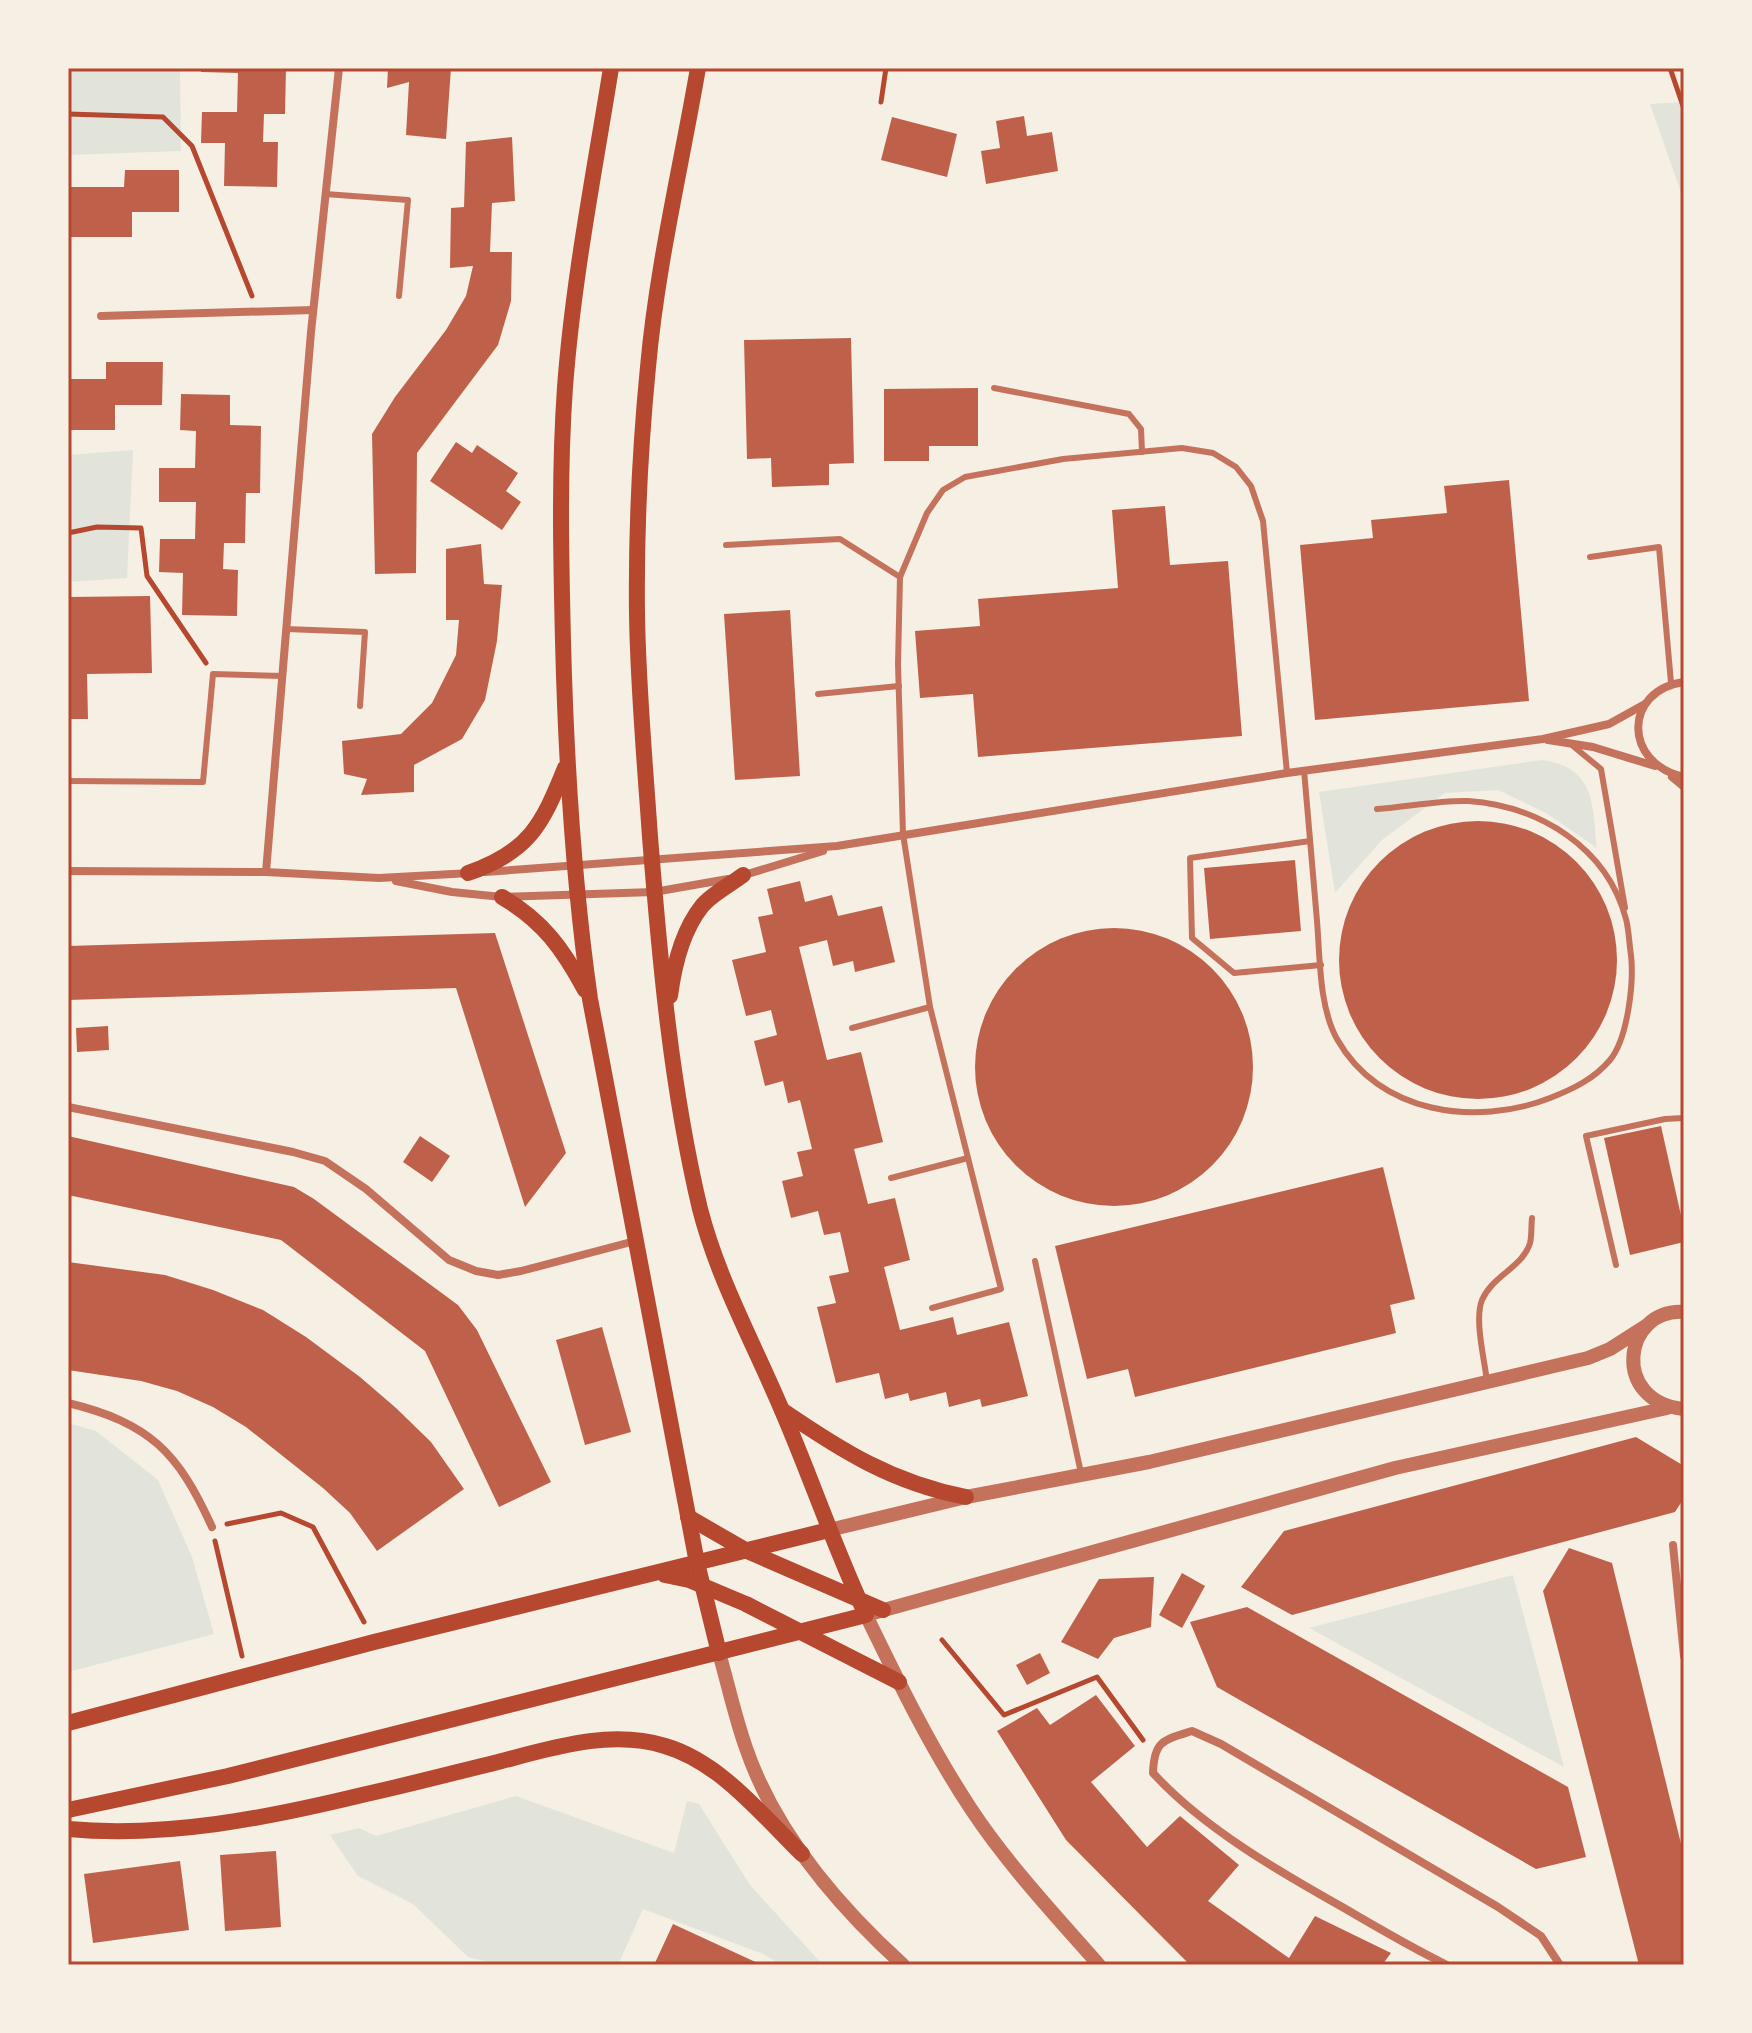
<svg xmlns="http://www.w3.org/2000/svg" width="1752" height="2033" font-family="Poppins,sans-serif">
<rect width="100%" height="100%" fill="#f6efe4"/>
<g fill="#e2e4dc">
<path d="M 68,68 L 180,68 L 181,151 L 68,155 Z"/>
<path d="M 1684,102 L 1684,201 L 1650,104 Z"/>
<path d="M 133,450 L 127,578 L 68,582 L 68,455 Z"/>
<path d="M 1542,760 C 1596,768 1592,803 1597,848 L 1546,813 L 1498,790 L 1445,793 L 1382,840 L 1335,893 L 1319,792 Z"/>
<path d="M 68,1423 L 96,1431 L 158,1480 L 192,1557 L 214,1634 L 68,1672 Z"/>
<path d="M 1513,1575 L 1564,1767 L 1309,1628 Z"/>
<path d="M 516,1796 L 674,1853 L 687,1801 L 699,1804 L 750,1885 L 823,1965 L 782,1965 L 763,1954 L 643,1909 L 618,1965 L 500,1965 L 468,1957 L 413,1904 L 358,1876 L 330,1835 L 359,1828 L 376,1836 Z"/>
</g>
<g fill="#bf614a">
<path d="M 201,68 L 286,68 L 285,114 L 264,114 L 263,142 L 278,142 L 277,187 L 224,186 L 225,143 L 201,143 L 202,112 L 237,112 L 238,73 L 201,72 Z"/>
<path d="M 388,68 L 451,68 L 446,139 L 406,135 L 409,82 L 387,88 Z"/>
<path d="M 1024,116 L 1027,136 L 1052,132 L 1058,171 L 986,184 L 981,151 L 1000,148 L 996,121 Z"/>
<path d="M 892,117 L 957,134 L 947,177 L 881,160 Z"/>
<path d="M 512,137 L 515,201 L 492,203 L 490,252 L 512,252 L 511,301 L 498,345 L 417,453 L 416,573 L 375,574 L 372,434 L 395,397 L 446,330 L 466,296 L 473,266 L 450,268 L 451,208 L 464,207 L 466,142 Z"/>
<path d="M 125,170 L 179,170 L 179,212 L 132,212 L 132,237 L 68,237 L 68,187 L 124,187 Z"/>
<path d="M 851,338 L 854,463 L 829,464 L 829,485 L 772,487 L 771,458 L 747,459 L 744,340 Z"/>
<path d="M 106,362 L 163,362 L 162,405 L 115,405 L 115,430 L 68,430 L 68,379 L 106,379 Z"/>
<path d="M 978,388 L 978,446 L 929,446 L 929,461 L 884,461 L 884,389 Z"/>
<path d="M 181,394 L 230,395 L 230,425 L 261,426 L 260,493 L 246,493 L 245,543 L 224,543 L 223,569 L 238,570 L 237,616 L 182,615 L 183,573 L 159,572 L 160,539 L 195,539 L 196,502 L 159,502 L 159,468 L 195,468 L 196,431 L 180,430 Z"/>
<path d="M 456,442 L 472,453 L 477,445 L 518,473 L 506,491 L 521,502 L 502,530 L 430,481 Z"/>
<path d="M 1509,480 L 1529,701 L 1315,720 L 1300,545 L 1373,538 L 1371,520 L 1447,513 L 1444,486 Z"/>
<path d="M 1165,506 L 1170,565 L 1228,561 L 1242,736 L 978,757 L 973,694 L 920,698 L 915,631 L 980,626 L 978,599 L 1118,588 L 1112,510 Z"/>
<path d="M 481,544 L 484,584 L 502,585 L 497,641 L 485,700 L 462,739 L 414,765 L 414,792 L 361,795 L 367,779 L 344,774 L 342,741 L 401,734 L 432,703 L 456,655 L 459,620 L 446,620 L 446,549 Z"/>
<path d="M 150,596 L 152,673 L 87,674 L 88,719 L 68,719 L 70,597 Z"/>
<path d="M 790,610 L 800,776 L 735,780 L 724,614 Z"/>
<circle cx="1478" cy="960" r="139"/>
<path d="M 1295,860 L 1301,931 L 1210,939 L 1204,868 Z"/>
<path d="M 800,881 L 805,902 L 832,895 L 838,916 L 882,906 L 895,962 L 855,972 L 853,961 L 833,966 L 827,940 L 799,947 L 827,1060 L 861,1052 L 883,1142 L 854,1149 L 868,1204 L 895,1198 L 910,1260 L 884,1267 L 900,1330 L 953,1317 L 957,1335 L 1009,1322 L 1028,1396 L 982,1407 L 980,1399 L 949,1407 L 946,1392 L 910,1401 L 908,1393 L 885,1399 L 879,1373 L 836,1383 L 817,1307 L 836,1303 L 829,1276 L 849,1272 L 840,1232 L 824,1235 L 818,1211 L 791,1218 L 782,1181 L 803,1176 L 797,1152 L 812,1149 L 800,1100 L 788,1103 L 783,1081 L 765,1086 L 754,1041 L 777,1035 L 771,1010 L 746,1016 L 732,960 L 766,952 L 758,917 L 773,914 L 767,889 Z"/>
<circle cx="1114" cy="1067" r="139"/>
<path d="M 495,933 L 566,1153 L 525,1207 L 456,988 L 68,1000 L 68,946 Z"/>
<path d="M 108,1026 L 109,1050 L 77,1052 L 76,1028 Z"/>
<path d="M 1661,1126 L 1684,1229 L 1684,1242 L 1630,1255 L 1604,1138 Z"/>
<path d="M 68,1136 L 294,1187 L 314,1199 L 458,1305 L 477,1330 L 551,1482 L 499,1507 L 425,1351 L 281,1240 L 68,1195 Z"/>
<path d="M 420,1136 L 450,1156 L 432,1182 L 403,1162 Z"/>
<path d="M 1383,1167 L 1415,1299 L 1390,1305 L 1396,1333 L 1135,1397 L 1128,1369 L 1087,1379 L 1055,1246 Z"/>
<path d="M 68,1262 L 165,1275 L 213,1290 L 263,1310 L 306,1337 L 360,1377 L 396,1408 L 431,1442 L 464,1489 L 377,1551 L 350,1513 L 323,1488 L 246,1427 L 213,1407 L 177,1391 L 141,1381 L 68,1370 Z"/>
<path d="M 602,1327 L 631,1432 L 585,1445 L 556,1340 Z"/>
<path d="M 1636,1437 L 1684,1466 L 1684,1498 L 1675,1512 L 1292,1615 L 1241,1587 L 1284,1531 Z"/>
<path d="M 1569,1548 L 1612,1563 L 1684,1856 L 1684,1965 L 1639,1965 L 1543,1591 Z"/>
<path d="M 1182,1573 L 1205,1586 L 1182,1628 L 1159,1615 Z"/>
<path d="M 1154,1577 L 1151,1627 L 1114,1638 L 1098,1659 L 1061,1642 L 1099,1579 Z"/>
<path d="M 1247,1607 L 1568,1787 L 1586,1857 L 1536,1869 L 1217,1687 L 1190,1622 Z"/>
<path d="M 1040,1653 L 1050,1673 L 1027,1685 L 1016,1665 Z"/>
<path d="M 1096,1695 L 1135,1746 L 1091,1782 L 1147,1847 L 1180,1816 L 1239,1865 L 1208,1901 L 1289,1958 L 1315,1916 L 1391,1953 L 1382,1965 L 1190,1965 L 1066,1840 L 997,1731 L 1037,1708 L 1050,1725 Z"/>
<path d="M 276,1851 L 281,1927 L 225,1931 L 220,1855 Z"/>
<path d="M 180,1861 L 189,1930 L 93,1943 L 84,1874 Z"/>
<path d="M 673,1924 L 762,1965 L 654,1965 Z"/>
</g>
<g fill="none" stroke-linecap="round" stroke-linejoin="round">
<g stroke="#b5482f" stroke-width="5">
<path d="M 1670,68 L 1684,109"/>
<path d="M 881,102 L 886,68"/>
<path d="M 68,114 L 163,117 L 192,146 L 252,296"/>
<path d="M 68,533 L 97,527 L 141,528 L 147,576 L 206,663"/>
<path d="M 227,1524 L 281,1513 L 313,1527 L 364,1622"/>
<path d="M 215,1541 L 242,1656"/>
<path d="M 942,1640 L 1004,1715 L 1097,1677 L 1143,1740"/>
</g>
<g stroke="#c5725c" stroke-width="6">
<path d="M 325,194 L 408,200 L 399,296"/>
<path d="M 994,388 L 1129,414 L 1141,429 L 1142,452"/>
<path d="M 726,545 L 840,539 L 900,577"/>
<path d="M 1590,557 L 1659,547 L 1671,683"/>
<path d="M 286,629 L 365,632 L 360,706"/>
<path d="M 818,694 L 899,686"/>
<path d="M 1573,746 L 1601,769 L 1625,908"/>
<path d="M 1304,770 C 1308,820 1313,870 1317,921 C 1320,957 1319,1007 1337,1039 C 1379,1114 1476,1127 1550,1098 C 1573,1089 1594,1079 1610,1060 C 1628,1038 1634,982 1631,955 C 1629,943 1629,930 1626,919 C 1607,847 1539,806 1468,801 C 1439,800 1407,807 1377,809"/>
<path d="M 68,781 L 203,782 L 213,674 L 283,676"/>
<path d="M 1310,841 L 1190,858 L 1192,938 L 1234,973 L 1321,965"/>
<path d="M 852,1028 L 930,1007"/>
<path d="M 891,1178 L 968,1158"/>
<path d="M 1035,1261 L 1081,1473"/>
<path d="M 1616,1265 L 1586,1136 L 1665,1119 L 1684,1118"/>
<path d="M 932,1308 L 1001,1289 L 930,1007 L 903,834 L 898,664 L 900,577 L 927,513 L 943,490 L 965,477 L 1063,459 L 1182,448 L 1213,453 L 1236,467 L 1251,486 L 1263,521 L 1287,773"/>
<path d="M 1487,1382 C 1485,1361 1474,1320 1482,1300 C 1493,1275 1523,1267 1530,1243 C 1532,1235 1531,1226 1532,1218"/>
</g>
<g stroke="#c5725c" stroke-width="8">
<path d="M 101,316 L 313,310"/>
<path d="M 1684,682 C 1624,690 1622,763 1684,777"/>
<path d="M 1548,740 L 1593,747 L 1655,766"/>
<path d="M 1672,777 L 1684,787"/>
<path d="M 68,871 L 266,872 L 379,878 L 471,873"/>
<path d="M 266,872 L 311,332 L 339,68"/>
<path d="M 485,872 L 837,846 L 1287,773 L 1543,739 L 1609,724 L 1645,704"/>
<path d="M 741,876 L 823,851"/>
<path d="M 396,881 L 452,892 L 502,897 L 654,892 L 728,879"/>
<path d="M 68,1107 L 293,1152 L 325,1161 L 366,1189 L 449,1260 L 476,1271 L 498,1275 L 521,1271 L 635,1241"/>
<path d="M 68,1403 C 150,1423 178,1452 212,1527"/>
<path d="M 1673,1545 L 1684,1656"/>
<path d="M 1447,1965 C 1412,1948 1378,1928 1344,1908 C 1280,1872 1203,1828 1153,1773 C 1154,1741 1163,1740 1192,1731 L 1221,1744 L 1498,1907 L 1541,1936 L 1560,1965"/>
</g>
<g stroke="#c5725c" stroke-width="14">
<path d="M 1684,1312 C 1623,1308 1610,1402 1684,1409"/>
<path d="M 829,1530 L 966,1497 L 1149,1462 L 1588,1358 L 1610,1349 L 1646,1326"/>
<path d="M 719,1653 C 728,1684 735,1717 746,1748 C 775,1833 837,1905 903,1965"/>
<path d="M 1099,1965 C 1055,1915 1008,1865 971,1809 C 930,1747 898,1681 866,1615 L 1395,1468 L 1667,1408"/>
</g>
<g stroke="#b5482f" stroke-width="16">
<path d="M 611,68 C 594,174 573,280 565,387 C 559,472 561,556 563,641 C 566,761 573,880 590,999 L 697,1563 L 719,1653"/>
<path d="M 468,873 C 529,852 542,825 565,768"/>
<path d="M 502,897 C 543,921 563,949 585,990"/>
<path d="M 670,996 C 674,965 682,931 702,906 C 712,894 730,885 743,875"/>
<path d="M 782,1410 C 842,1451 893,1483 966,1497"/>
<path d="M 688,1517 L 747,1551 L 883,1610"/>
<path d="M 665,1575 L 689,1580 L 746,1604 L 899,1682"/>
<path d="M 68,1723 L 374,1642 L 829,1530"/>
<path d="M 68,1810 L 228,1776 L 866,1615 C 834,1547 811,1477 781,1408 C 753,1342 718,1279 700,1209 C 671,1087 660,962 650,837 C 645,763 638,688 637,614 C 636,532 640,449 648,367 C 657,266 681,167 698,68"/>
<path d="M 68,1829 C 167,1838 267,1818 362,1795 C 408,1785 453,1773 498,1762 C 552,1748 610,1729 665,1746 C 720,1762 762,1815 802,1854"/>
</g>
</g>
<rect width="1752" height="2033" fill="none" stroke="#f6efe4" stroke-width="140"/>
<rect x="70" y="70" width="1612" height="1893" fill="none" stroke="#b5482f" stroke-width="3"/>
</svg>
